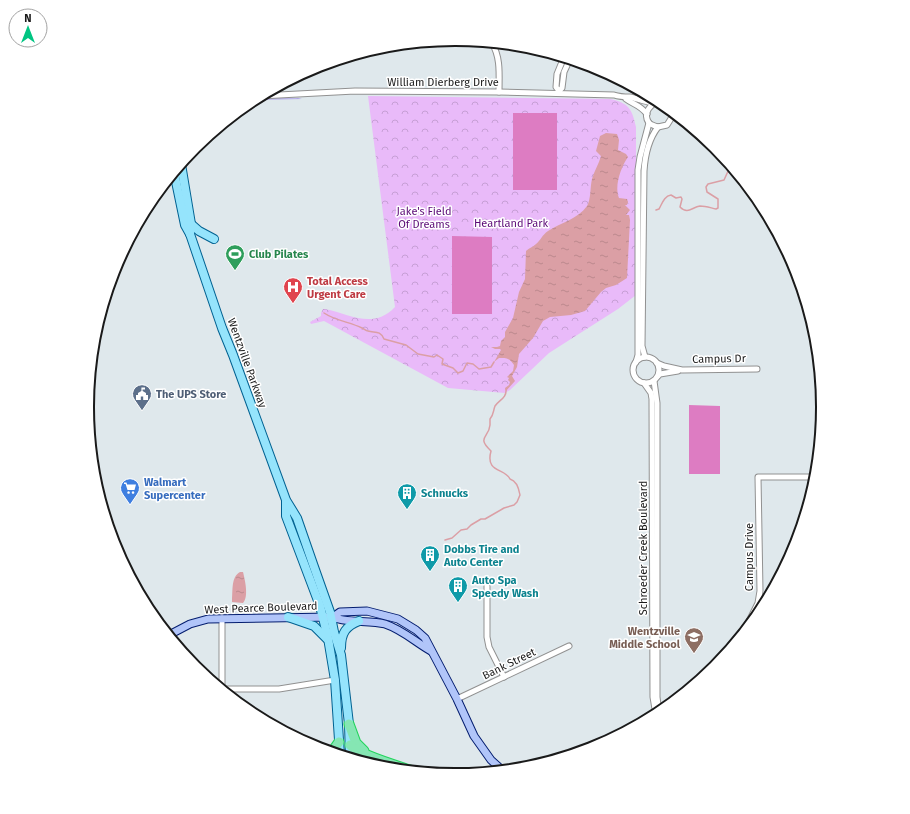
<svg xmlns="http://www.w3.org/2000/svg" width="910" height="814" font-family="'Fira Sans',sans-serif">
<defs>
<pattern id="grass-tufts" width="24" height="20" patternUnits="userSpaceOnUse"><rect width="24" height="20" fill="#afa4e8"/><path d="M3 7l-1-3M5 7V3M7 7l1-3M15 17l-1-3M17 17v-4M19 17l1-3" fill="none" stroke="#8e85bb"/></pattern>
<pattern id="park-crowns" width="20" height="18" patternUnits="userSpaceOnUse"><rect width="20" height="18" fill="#e9baf9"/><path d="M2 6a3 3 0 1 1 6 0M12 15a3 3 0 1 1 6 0" fill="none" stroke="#c79fd5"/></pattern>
<pattern id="water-ripples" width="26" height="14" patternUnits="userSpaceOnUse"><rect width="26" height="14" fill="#db9fa5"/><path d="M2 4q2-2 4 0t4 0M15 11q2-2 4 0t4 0" fill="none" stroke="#bb888d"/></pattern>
</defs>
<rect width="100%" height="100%" fill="#dfe8ec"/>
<path fill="url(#grass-tufts)" d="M 298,98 L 302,99 L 252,100 C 259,97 287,99 298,98 Z"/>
<path fill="url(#park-crowns)" d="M 368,96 L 610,99 C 629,103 632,109 636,127 L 636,295 L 618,309 L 549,353 L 510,390 L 505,393 L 448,388 L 324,321 L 311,324 L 310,322 L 321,316 L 321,313 L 323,309 L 325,309 C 350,314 373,330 395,307 Z"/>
<g fill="#dd7cc2">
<rect x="513" y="113" width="44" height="77"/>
<path d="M 452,236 L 492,237 L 492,314 L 452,314 Z"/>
<path d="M 689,405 L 720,406 L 720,474 L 689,474 Z"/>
</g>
<g fill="url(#water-ripples)">
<path d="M 606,133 L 617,134 L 619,140 L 618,150 L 626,154 L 628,157 C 621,167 614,186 619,198 L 627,199 L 628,202 L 627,205 L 625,205 L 630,210 L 626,215 L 629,215 L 630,220 L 627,278 L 616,285 L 606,288 L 601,292 L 585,311 L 571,315 L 550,317 L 543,321 L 533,338 L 519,354 L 517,367 L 512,376 L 515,381 L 506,391 L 505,388 L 509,385 L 510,382 L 508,380 L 509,378 L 507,377 L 513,371 L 514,365 C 509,358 507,358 499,358 L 494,362 L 501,350 L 500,349 L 495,349 L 491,347 L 497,347 L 500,346 L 501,341 L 505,337 L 505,332 L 513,318 L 519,292 L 525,279 L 526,251 C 529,248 533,247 536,244 C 541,240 542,235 548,231 C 560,223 578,219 587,206 C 591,199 590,187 592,179 C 594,171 599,164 601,156 L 596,151 L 600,136 Z"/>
<path d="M 240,572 L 243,572 C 245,580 249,597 243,603 L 232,602 L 232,599 C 233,590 231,577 240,572 Z"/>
</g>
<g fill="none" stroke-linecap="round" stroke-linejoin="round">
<g stroke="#db9fa5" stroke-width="1.5">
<path d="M 656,210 L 659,209 C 662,204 664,196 671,195 L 676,198 L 681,197 L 682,199 L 680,207 C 688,215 692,207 700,206 C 706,206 711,208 716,209 L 718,208 L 718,199 L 707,192 L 706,187 L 708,184 L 724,180 L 729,169 L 731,167"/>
<path d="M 324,313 C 336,321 350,322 362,328 C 364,329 366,331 368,331 C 375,333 380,330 384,339 L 406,345 L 418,354 L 434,357 L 437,355 L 443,359 L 442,364 L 453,368 L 458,373 L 463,371 L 467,363 L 473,364 L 479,369 L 491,367 L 494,362"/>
<path d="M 445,540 L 452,538 L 461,530 L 467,529 L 471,525 L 481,519 L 485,519 L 504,508 L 514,505 L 517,502 L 520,495 C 519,489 517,481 510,479 C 505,468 485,473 491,451 C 476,437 489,438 490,425 C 490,423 490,421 490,419 C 494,414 493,411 495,406 C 499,400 507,398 506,389"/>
</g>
<defs>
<g id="street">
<path d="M 492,43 C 501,58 499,75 499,92"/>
<path d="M 559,91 L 562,88 L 564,72 L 570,59"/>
<path d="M 559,93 L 559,91 L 556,87 L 557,74 L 564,57"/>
<path d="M 260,96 L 355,91 L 499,92 L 614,95 C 620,97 624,97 630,97 C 635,98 646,102 653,103"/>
<path d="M 626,99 C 634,105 639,104 647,114"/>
<path d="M 660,101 C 651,103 642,113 649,123 C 651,125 655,126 658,127 L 667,125 L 672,117 L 672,111"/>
<path d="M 645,357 L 642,346 L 644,171 C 645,155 648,140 658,127"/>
<circle cx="646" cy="370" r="13"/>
<path d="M 636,362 L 638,355 L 638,170 L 640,157 L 649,123"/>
<path d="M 657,363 L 664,366 L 682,370 L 757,369"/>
<path d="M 658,376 L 660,374 L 678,371"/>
<path d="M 654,381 L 657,403 L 657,697 L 659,713"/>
<path d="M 644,383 L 651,393 L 652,399 L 653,697 L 656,715"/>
<path d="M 487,586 L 487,637 L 489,647 L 504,677"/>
<path d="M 222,618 L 222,689"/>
<path d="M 743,633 L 758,603 L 760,591 L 758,477 L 816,477"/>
<path d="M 221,689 L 279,689 L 335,680"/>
<path d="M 457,699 L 569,646"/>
</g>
<g id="secondary">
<path d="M 333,617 L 340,612 L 367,611 L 398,619 L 416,630 L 425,638 L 457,699 L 474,736 L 491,760 L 502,770"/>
<path d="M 169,635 L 190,624 L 208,619 L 333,617 C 343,623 371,620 385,624 C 403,630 415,642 431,651"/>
</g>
<g id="primary">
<path d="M 181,164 L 191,224 L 190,234"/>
<path d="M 174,172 L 185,225 L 190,234 L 222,328 L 233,355 L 286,500 L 297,518 L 313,564 L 330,612 L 334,632 L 341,655 L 349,724 L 350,758"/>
<path d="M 191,224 L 199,231 L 214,239"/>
<path d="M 286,501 L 286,516 L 320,606 L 328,638 L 335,680 L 340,755"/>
<path d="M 288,617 L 314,626 L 327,639"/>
<path d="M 341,648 C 341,633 346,626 359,621"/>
</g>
<g id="highway">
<path d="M 349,724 L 356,743 L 364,751"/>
<path d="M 350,745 C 359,755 398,766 413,771"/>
<path d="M 332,752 L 339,742"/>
<path d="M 349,758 L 357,755 L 366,755"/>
</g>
</defs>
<use href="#street" stroke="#919191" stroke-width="7"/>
<use href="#secondary" stroke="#041d6f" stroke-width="9"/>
<use href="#primary" stroke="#006191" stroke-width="10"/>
<use href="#highway" stroke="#22d45b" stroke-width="11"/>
<use href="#street" stroke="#fff" stroke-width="5"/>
<use href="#secondary" stroke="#b1c5f9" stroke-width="7"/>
<use href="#primary" stroke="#95e4fc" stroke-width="8"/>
<use href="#highway" stroke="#85e6b3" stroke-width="9"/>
</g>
<defs>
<symbol id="stadium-pin" viewBox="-11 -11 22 30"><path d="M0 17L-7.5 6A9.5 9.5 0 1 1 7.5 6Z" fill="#2e9e5b" stroke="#fff"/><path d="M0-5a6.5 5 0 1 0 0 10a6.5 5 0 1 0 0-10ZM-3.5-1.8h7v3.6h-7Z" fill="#fff"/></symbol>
<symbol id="hospital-pin" viewBox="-11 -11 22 30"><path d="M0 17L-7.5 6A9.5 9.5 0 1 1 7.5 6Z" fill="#e0444e" stroke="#fff"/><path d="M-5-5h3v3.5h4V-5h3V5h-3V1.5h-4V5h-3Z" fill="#fff"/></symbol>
<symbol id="civic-pin" viewBox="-11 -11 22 30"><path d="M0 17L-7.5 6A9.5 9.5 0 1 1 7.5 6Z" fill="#5c6f8a" stroke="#fff"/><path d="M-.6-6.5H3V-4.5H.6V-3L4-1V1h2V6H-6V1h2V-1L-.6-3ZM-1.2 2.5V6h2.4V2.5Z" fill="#fff"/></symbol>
<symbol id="supermarket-pin" viewBox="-11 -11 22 30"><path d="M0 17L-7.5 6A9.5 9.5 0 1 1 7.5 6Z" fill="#3f7fe0" stroke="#fff"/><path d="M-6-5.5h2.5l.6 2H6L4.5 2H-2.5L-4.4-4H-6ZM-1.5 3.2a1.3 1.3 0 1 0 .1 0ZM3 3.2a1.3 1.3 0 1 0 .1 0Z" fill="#fff"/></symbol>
<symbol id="building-pin" viewBox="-11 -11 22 30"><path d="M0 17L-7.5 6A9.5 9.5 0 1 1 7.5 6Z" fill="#0f9aa8" stroke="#fff"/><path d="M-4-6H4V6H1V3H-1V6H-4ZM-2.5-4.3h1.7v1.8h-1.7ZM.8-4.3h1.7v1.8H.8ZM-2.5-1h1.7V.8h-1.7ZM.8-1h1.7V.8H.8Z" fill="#fff"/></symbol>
<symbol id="school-pin" viewBox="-11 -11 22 30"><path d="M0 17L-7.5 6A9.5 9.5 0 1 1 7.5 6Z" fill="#8d6e63" stroke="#fff"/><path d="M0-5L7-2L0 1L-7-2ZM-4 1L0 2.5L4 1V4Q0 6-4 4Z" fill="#fff"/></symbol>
</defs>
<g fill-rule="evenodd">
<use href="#stadium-pin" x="224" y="243" width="22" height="30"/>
<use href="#hospital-pin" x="282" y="276" width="22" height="30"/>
<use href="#civic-pin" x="131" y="383" width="22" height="30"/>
<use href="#supermarket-pin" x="119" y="477" width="22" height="30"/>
<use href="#building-pin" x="396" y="482" width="22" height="30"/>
<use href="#building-pin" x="419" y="544" width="22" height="30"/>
<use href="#building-pin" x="447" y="575" width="22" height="30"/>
<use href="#school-pin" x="683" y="626" width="22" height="30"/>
</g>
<g text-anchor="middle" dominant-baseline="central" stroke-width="3" stroke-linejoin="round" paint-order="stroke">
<g font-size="11" fill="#1a1a1a" stroke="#fff">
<text x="443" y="82">William Dierberg Drive</text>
<text transform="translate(719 359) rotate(-1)">Campus Dr</text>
<text transform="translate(247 363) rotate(70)">Wentzville Parkway</text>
<text transform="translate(643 548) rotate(-90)">Schroeder Creek Boulevard</text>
<text transform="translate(749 557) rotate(-90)">Campus Drive</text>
<text transform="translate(261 608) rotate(-2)">West Pearce Boulevard</text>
<text transform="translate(509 664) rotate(-26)">Bank Street</text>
</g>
<g font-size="11" fill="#5b0a76" stroke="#fff">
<text x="424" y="211">Jake's Field<tspan x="424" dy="13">Of Dreams</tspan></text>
<text x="511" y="223">Heartland Park</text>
</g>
<g font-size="11" font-weight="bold" fill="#27864d" stroke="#fff" text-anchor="start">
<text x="249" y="254">Club Pilates</text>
</g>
<g font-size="11" font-weight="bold" fill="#be3a42" stroke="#fff" text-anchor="start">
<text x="307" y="281">Total Access<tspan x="307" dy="13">Urgent Care</tspan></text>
</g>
<g font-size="11" font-weight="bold" fill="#4e5e75" stroke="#fff" text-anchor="start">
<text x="156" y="394">The UPS Store</text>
</g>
<g font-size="11" font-weight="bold" fill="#366cbe" stroke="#fff" text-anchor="start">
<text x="144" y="482">Walmart<tspan x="144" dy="13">Supercenter</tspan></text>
</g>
<g font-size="11" font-weight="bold" fill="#0d838f" stroke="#fff" text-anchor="start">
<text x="421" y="493">Schnucks</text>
<text x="444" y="549">Dobbs Tire and<tspan x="444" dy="13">Auto Center</tspan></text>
<text x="472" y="580">Auto Spa<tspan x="472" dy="13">Speedy Wash</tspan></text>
</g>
<g font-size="11" font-weight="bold" fill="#785e54" stroke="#fff" text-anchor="end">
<text x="680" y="631">Wentzville<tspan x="680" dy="13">Middle School</tspan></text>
</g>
</g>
<path d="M0 0H910V814H0ZM94 407a361 361 0 1 1 722 0a361 361 0 1 1-722 0Z" fill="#fff" fill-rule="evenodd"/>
<path fill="none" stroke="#1a1a1a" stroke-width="2" d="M94 407a361 361 0 1 1 722 0a361 361 0 1 1-722 0Z"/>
<g transform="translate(28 28)"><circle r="19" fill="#ffffff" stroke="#a3a3a3"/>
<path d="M0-3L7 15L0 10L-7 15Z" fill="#00c582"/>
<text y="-6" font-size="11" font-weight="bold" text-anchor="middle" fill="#1a1a1a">N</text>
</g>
</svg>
